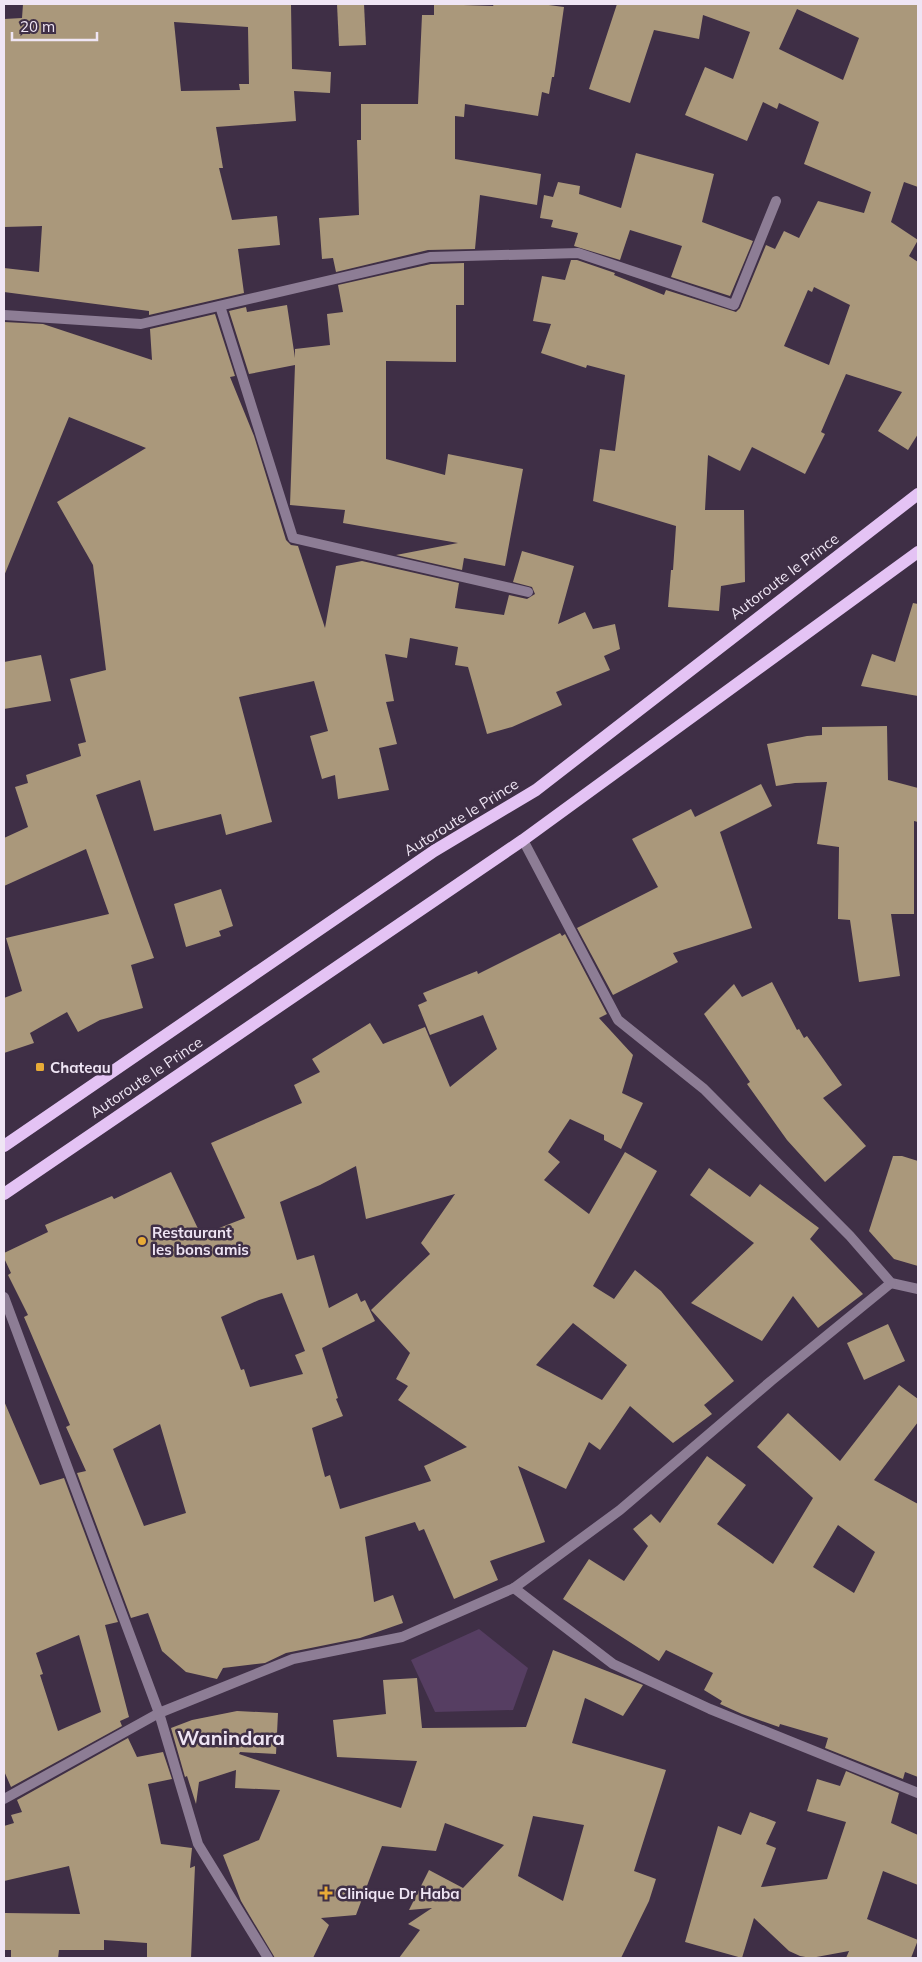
<svg xmlns="http://www.w3.org/2000/svg" width="922" height="1962" font-family="Mulish,sans-serif">
<rect width="100%" height="100%" fill="#3f2f46"/>
<path fill="#563e62" d="M 479,1629 L 528,1668 L 513,1710 L 435,1712 L 411,1660 Z"/>
<g fill="#aa987b" fill-rule="evenodd">
<path d="M 23,4 L 291,4 L 292,69 L 331,72 L 330,93 L 294,91 L 296,121 L 216,127 L 223,168 L 219,168 L 232,220 L 277,216 L 280,245 L 238,249 L 244,293 L 149,315 L 149,311 L 4,292 L 4,268 L 39,272 L 42,226 L 4,227 L 4,19 L 22,18 ZM 174,22 L 248,27 L 249,84 L 239,84 L 240,90 L 181,91 Z"/>
<path d="M 337,4 L 364,4 L 366,45 L 339,46 Z"/>
<path d="M 434,4 L 493,6 L 494,4 L 541,4 L 564,7 L 554,77 L 552,77 L 549,94 L 542,92 L 538,116 L 465,104 L 464,117 L 455,116 L 455,159 L 541,174 L 537,205 L 480,195 L 475,249 L 428,250 L 336,272 L 333,258 L 322,259 L 319,218 L 359,215 L 357,140 L 361,140 L 361,104 L 418,104 L 422,15 L 434,15 Z"/>
<path d="M 617,4 L 918,4 L 918,187 L 904,182 L 891,222 L 918,240 L 909,256 L 918,262 L 918,434 L 908,450 L 878,431 L 902,392 L 846,374 L 821,432 L 825,434 L 805,474 L 752,447 L 740,471 L 708,455 L 705,510 L 744,510 L 745,582 L 721,586 L 719,611 L 668,607 L 671,570 L 673,570 L 676,526 L 593,501 L 600,449 L 615,451 L 625,375 L 587,365 L 586,368 L 541,353 L 551,324 L 533,321 L 542,276 L 565,280 L 571,260 L 577,260 L 615,273 L 614,275 L 664,295 L 666,290 L 736,312 L 740,308 L 766,245 L 775,249 L 784,231 L 799,238 L 818,201 L 864,213 L 871,192 L 804,164 L 819,122 L 779,103 L 777,109 L 763,102 L 747,141 L 685,115 L 705,67 L 733,79 L 750,32 L 703,15 L 699,39 L 654,30 L 630,103 L 589,89 ZM 797,9 L 859,38 L 843,80 L 779,49 ZM 814,287 L 850,305 L 829,365 L 784,346 L 808,290 L 812,292 Z"/>
<path d="M 636,153 L 714,174 L 702,222 L 753,241 L 730,296 L 671,277 L 682,246 L 630,230 L 620,260 L 574,246 L 578,233 L 551,227 L 553,220 L 540,218 L 544,195 L 553,197 L 558,182 L 580,186 L 579,194 L 621,208 Z"/>
<path d="M 464,263 L 464,305 L 456,305 L 456,362 L 386,361 L 386,459 L 445,475 L 448,454 L 523,469 L 505,566 L 464,558 L 462,570 L 396,555 L 458,543 L 343,523 L 345,510 L 290,505 L 295,365 L 249,374 L 229,311 L 246,307 L 247,312 L 287,305 L 295,358 L 295,349 L 330,345 L 327,314 L 343,312 L 338,285 L 431,264 Z"/>
<path d="M 215,314 L 235,376 L 230,377 L 254,436 L 286,540 L 291,545 L 298,546 L 325,628 L 336,566 L 362,561 L 459,583 L 455,608 L 504,615 L 509,595 L 527,599 L 535,594 L 532,587 L 513,582 L 522,551 L 574,566 L 558,624 L 585,612 L 593,629 L 615,624 L 620,649 L 604,656 L 610,670 L 556,692 L 562,705 L 512,727 L 487,734 L 468,667 L 455,665 L 458,647 L 410,638 L 407,658 L 385,654 L 394,701 L 386,702 L 397,744 L 379,748 L 389,790 L 338,799 L 335,775 L 322,779 L 310,736 L 328,731 L 314,681 L 239,697 L 272,822 L 226,835 L 221,814 L 154,831 L 140,780 L 96,795 L 154,958 L 131,965 L 143,1008 L 100,1020 L 78,1032 L 67,1012 L 30,1033 L 34,1043 L 4,1053 L 4,998 L 22,991 L 6,938 L 109,914 L 86,849 L 4,886 L 4,838 L 28,827 L 15,787 L 28,783 L 26,775 L 81,756 L 78,744 L 86,742 L 70,679 L 106,670 L 93,565 L 57,502 L 146,448 L 69,417 L 4,576 L 4,322 L 43,324 L 152,360 L 150,329 Z"/>
<path d="M 913,603 L 918,604 L 918,696 L 861,686 L 872,654 L 895,662 Z"/>
<path d="M 41,655 L 51,701 L 4,709 L 4,662 Z"/>
<path d="M 887,726 L 888,780 L 918,788 L 918,822 L 914,821 L 914,914 L 891,914 L 900,976 L 859,982 L 850,920 L 838,919 L 839,847 L 817,844 L 827,782 L 795,783 L 776,786 L 767,744 L 807,736 L 822,735 L 822,727 Z"/>
<path d="M 761,784 L 772,806 L 720,832 L 752,928 L 673,953 L 678,962 L 613,995 L 577,928 L 658,887 L 632,839 L 691,809 L 695,817 Z"/>
<path d="M 221,889 L 233,926 L 219,931 L 221,936 L 186,947 L 174,904 Z"/>
<path d="M 560,933 L 562,936 L 565,934 L 607,1014 L 599,1018 L 633,1055 L 622,1093 L 643,1103 L 621,1149 L 604,1140 L 604,1135 L 570,1119 L 548,1152 L 560,1162 L 544,1180 L 589,1214 L 625,1152 L 657,1171 L 593,1286 L 614,1299 L 635,1270 L 661,1291 L 734,1381 L 704,1405 L 712,1414 L 673,1443 L 630,1406 L 600,1450 L 589,1442 L 566,1489 L 518,1466 L 545,1542 L 490,1561 L 498,1580 L 454,1599 L 424,1529 L 419,1531 L 415,1522 L 365,1537 L 374,1602 L 393,1595 L 403,1623 L 360,1638 L 286,1653 L 265,1663 L 223,1668 L 217,1679 L 186,1672 L 162,1651 L 148,1613 L 131,1618 L 77,1473 L 86,1471 L 66,1427 L 70,1425 L 24,1317 L 28,1315 L 8,1275 L 11,1273 L 4,1258 L 4,1253 L 48,1232 L 45,1225 L 112,1196 L 114,1199 L 171,1172 L 201,1235 L 245,1218 L 211,1143 L 302,1103 L 294,1085 L 320,1072 L 312,1059 L 370,1023 L 383,1044 L 425,1027 L 450,1087 L 497,1049 L 483,1015 L 430,1035 L 418,1005 L 427,1001 L 423,993 L 477,971 L 478,974 ZM 356,1166 L 366,1219 L 455,1194 L 421,1243 L 430,1254 L 371,1310 L 410,1353 L 396,1379 L 408,1386 L 398,1400 L 467,1447 L 424,1466 L 431,1481 L 340,1509 L 330,1475 L 325,1477 L 312,1428 L 343,1416 L 336,1399 L 338,1398 L 322,1348 L 375,1321 L 365,1300 L 361,1302 L 357,1293 L 329,1308 L 314,1255 L 297,1260 L 280,1202 L 320,1185 ZM 282,1293 L 305,1351 L 295,1355 L 303,1374 L 250,1387 L 244,1369 L 241,1370 L 221,1317 L 259,1300 ZM 573,1323 L 627,1365 L 602,1400 L 536,1365 ZM 160,1424 L 186,1513 L 144,1526 L 113,1449 Z"/>
<path d="M 772,982 L 797,1030 L 799,1029 L 804,1038 L 807,1036 L 842,1085 L 823,1098 L 866,1146 L 825,1182 L 787,1140 L 747,1084 L 750,1082 L 704,1014 L 734,984 L 742,997 Z"/>
<path d="M 893,1156 L 902,1156 L 918,1161 L 918,1266 L 894,1259 L 869,1231 Z"/>
<path d="M 709,1168 L 750,1197 L 760,1184 L 819,1228 L 810,1239 L 863,1294 L 818,1328 L 793,1296 L 762,1341 L 691,1303 L 754,1243 L 690,1195 Z"/>
<path d="M 888,1324 L 905,1361 L 864,1380 L 847,1343 Z"/>
<path d="M 899,1385 L 918,1399 L 918,1422 L 874,1480 L 918,1504 L 918,1777 L 905,1772 L 903,1779 L 825,1748 L 828,1738 L 780,1724 L 779,1727 L 742,1714 L 720,1704 L 722,1701 L 704,1690 L 713,1673 L 666,1650 L 659,1661 L 563,1599 L 589,1559 L 624,1581 L 648,1546 L 633,1529 L 651,1514 L 660,1523 L 707,1456 L 746,1485 L 717,1524 L 773,1564 L 813,1498 L 757,1447 L 788,1413 L 840,1461 ZM 838,1525 L 875,1552 L 854,1593 L 813,1567 Z"/>
<path d="M 4,1401 L 40,1485 L 64,1478 L 118,1622 L 105,1625 L 129,1717 L 120,1721 L 122,1726 L 11,1787 L 4,1771 ZM 79,1635 L 101,1712 L 58,1731 L 40,1675 L 43,1674 L 36,1653 Z"/>
<path d="M 553,1650 L 643,1685 L 623,1716 L 585,1698 L 572,1743 L 666,1770 L 634,1871 L 656,1879 L 649,1901 L 621,1958 L 399,1958 L 420,1930 L 408,1924 L 432,1908 L 409,1910 L 429,1870 L 463,1888 L 504,1845 L 445,1823 L 436,1851 L 382,1846 L 356,1915 L 321,1918 L 329,1925 L 313,1958 L 275,1958 L 241,1901 L 223,1855 L 259,1840 L 280,1790 L 235,1788 L 236,1770 L 199,1782 L 196,1804 L 187,1776 L 185,1777 L 171,1728 L 192,1720 L 237,1711 L 278,1713 L 276,1754 L 240,1752 L 239,1754 L 401,1808 L 417,1761 L 337,1757 L 333,1720 L 386,1714 L 383,1680 L 417,1678 L 422,1728 L 526,1727 ZM 533,1816 L 584,1825 L 563,1901 L 518,1876 Z"/>
<path d="M 128,1738 L 137,1757 L 163,1752 L 172,1779 L 148,1784 L 161,1844 L 192,1848 L 190,1868 L 195,1866 L 191,1958 L 147,1958 L 147,1943 L 104,1940 L 104,1950 L 59,1950 L 58,1958 L 11,1958 L 11,1950 L 4,1950 L 4,1913 L 80,1914 L 69,1866 L 4,1881 L 4,1826 L 14,1823 L 11,1815 L 22,1812 L 17,1800 Z"/>
<path d="M 846,1771 L 899,1793 L 891,1823 L 918,1835 L 918,1885 L 883,1871 L 867,1919 L 918,1940 L 911,1958 L 846,1958 L 849,1951 L 811,1958 L 800,1956 L 789,1951 L 754,1918 L 742,1958 L 685,1942 L 718,1826 L 741,1835 L 750,1812 L 776,1822 L 766,1844 L 776,1848 L 761,1887 L 827,1879 L 846,1822 L 807,1811 L 817,1779 L 840,1786 Z"/>
</g>
<g fill="none" stroke-linecap="round" stroke-linejoin="round">
<g stroke="#8d7d95" stroke-width="10">
<path d="M 220,306 L 293,538 L 528,592"/>
<path d="M 4,315 L 141,324 L 430,257 L 578,253 L 734,305 L 776,201"/>
<path d="M 523,840 L 618,1020 L 704,1089 L 850,1236 L 891,1283 L 918,1289"/>
<path d="M 4,1297 L 159,1713 L 198,1844 L 268,1958"/>
<path d="M 514,1588 L 613,1664 L 710,1709 L 918,1793"/>
<path d="M 4,1799 L 159,1713 L 293,1659 L 402,1637 L 514,1588 L 620,1510 L 771,1381 L 891,1283"/>
</g>
<g stroke="#e4c3f4" stroke-width="12">
<path d="M 4,1146 L 434,851 L 536,790 L 918,494"/>
<path d="M 4,1194 L 523,840 L 918,552"/>
</g>
</g>
<g fill="#e8ab37" stroke="#3f2f46" stroke-width="2">
<rect x="35" y="1062" width="10" height="10" rx="2.5"/>
<circle cx="142" cy="1241" r="5"/>
<path d="M323.5 1885.5h5v5h5v5h-5v5h-5v-5h-5v-5h5z"/>
</g>
<g text-anchor="middle" dominant-baseline="central" stroke-width="5" stroke-linejoin="round" paint-order="stroke">
<g font-size="15" fill="#efe5f4" stroke="#3f2f46">
<text transform="translate(784 576) rotate(-37)">Autoroute le Prince</text>
<text transform="translate(461 817) rotate(-32)">Autoroute le Prince</text>
<text transform="translate(146 1077) rotate(-34)">Autoroute le Prince</text>
</g>
<g font-size="15" font-weight="bold" fill="#efe5f4" stroke="#3f2f46" text-anchor="start">
<text x="50" y="1067">Chateau</text>
<text x="152" y="1232">Restaurant<tspan x="152" dy="17">les bons amis</tspan></text>
<text x="337" y="1893">Clinique Dr Haba</text>
</g>
<g font-size="20" font-weight="bold" fill="#efe5f4" stroke="#3f2f46">
<text x="231" y="1737">Wanindara</text>
</g>
</g>
<rect width="922" height="1962" fill="none" stroke="#efe5f4" stroke-width="10"/>
<path d="M12 32v8h85v-8" fill="none" stroke="#efe5f4" stroke-width="2.5"/>
<text x="20" y="32" font-size="15" fill="#efe5f4" stroke="#3f2f46" stroke-width="4" paint-order="stroke">20 m</text>
</svg>
